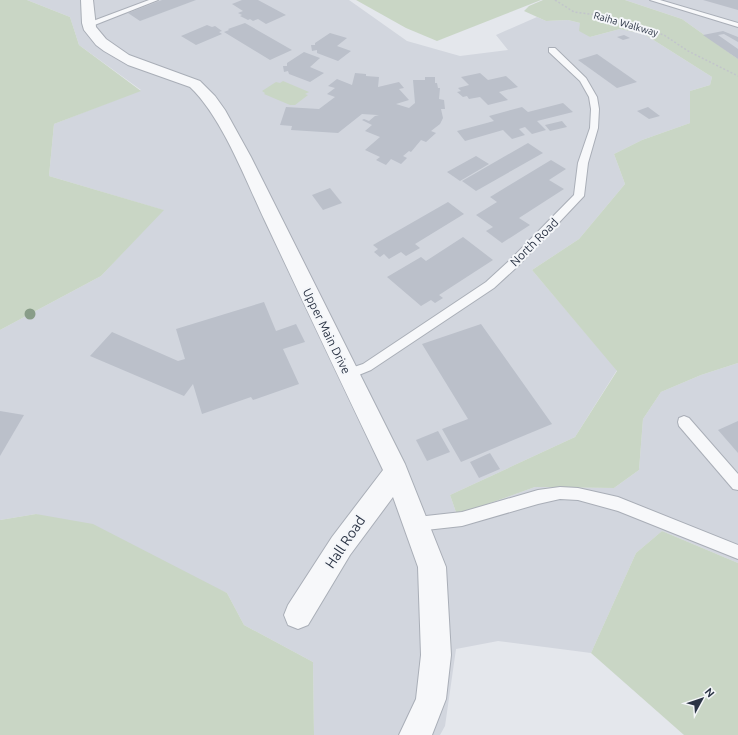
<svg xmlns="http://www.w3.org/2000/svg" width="738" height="735" font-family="Ubuntu,sans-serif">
<rect width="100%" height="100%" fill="#e4e7ec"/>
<g fill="#d2d6de">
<path d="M 27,0 L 349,0 L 407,41 L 460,56 L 508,50 L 496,35 L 537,17 L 546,21 L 568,20 L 580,23 L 590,37 L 620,29 L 644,34 L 712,77 L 710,85 L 690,91 L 690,123 L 642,140 L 614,154 L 625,184 L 579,239 L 532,270 L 617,370 L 575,437 L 450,495 L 457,515 L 535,487 L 614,488 L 639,470 L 643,419 L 661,392 L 701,375 L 738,363 L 738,563 L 662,531 L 636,553 L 591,653 L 498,641 L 456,649 L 445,726 L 440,735 L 314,735 L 313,662 L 244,625 L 227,593 L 36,514 L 0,520 L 0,330 L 101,276 L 163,210 L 49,176 L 54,124 L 141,90 L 79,45 L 70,17 Z"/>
<path d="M 625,0 L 738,0 L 738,59 L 682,19 Z"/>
</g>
<g fill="#c9d6c5">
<path d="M 0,0 L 27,0 L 70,17 L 79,45 L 141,91 L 54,124 L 49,176 L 164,210 L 101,276 L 0,330 Z"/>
<path d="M 356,0 L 541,0 L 437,41 L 406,28 Z"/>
<path d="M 543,0 L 625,0 L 682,19 L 738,59 L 738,363 L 701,375 L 661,392 L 643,419 L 639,470 L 614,488 L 535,487 L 457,515 L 450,495 L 575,437 L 617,371 L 532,270 L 579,239 L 625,184 L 614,154 L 642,140 L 690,123 L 690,91 L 710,85 L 712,77 L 644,34 L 620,29 L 590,37 L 579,31 L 580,23 L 568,20 L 546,21 L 524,11 L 529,6 Z"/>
<path d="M 283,81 L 309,92 L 305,94 L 308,95 L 295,105 L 290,105 L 264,94 L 265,93 L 262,91 L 276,82 L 280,83 Z"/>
<path d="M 36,514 L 93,524 L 227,593 L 244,625 L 313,662 L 314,735 L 0,735 L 0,520 Z"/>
<path d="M 662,531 L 738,563 L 738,735 L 684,735 L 591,653 L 636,553 Z"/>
</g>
<g fill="#bbc0ca">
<path d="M 162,0 L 196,0 L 140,21 L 128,13 Z"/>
<path d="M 242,0 L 258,0 L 286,15 L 266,24 L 258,19 L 253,21 L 250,19 L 248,20 L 240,16 L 242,15 L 238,13 L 243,11 L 232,4 Z"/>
<path d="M 703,0 L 738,0 L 738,10 Z"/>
<path d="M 245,23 L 292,50 L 270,60 L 224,32 L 229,30 L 228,29 Z"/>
<path d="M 207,25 L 212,27 L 215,26 L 222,31 L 219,32 L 222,34 L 196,45 L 181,36 Z"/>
<path d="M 723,31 L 738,37 L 738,42 L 724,34 L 718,35 L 738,49 L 738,59 L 703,35 Z"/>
<path d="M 330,33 L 347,38 L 337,46 L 351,51 L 338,61 L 317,53 L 317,50 L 312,51 L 311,45 L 315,45 L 315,43 Z"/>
<path d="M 624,35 L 630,38 L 623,40 L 617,37 Z"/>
<path d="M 304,52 L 320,58 L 310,67 L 324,73 L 310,82 L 289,74 L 288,71 L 284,72 L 283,66 L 287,66 L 287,63 Z"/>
<path d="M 597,54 L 637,82 L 617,88 L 578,60 Z"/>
<path d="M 355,73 L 366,74 L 366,76 L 379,77 L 378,87 L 399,82 L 404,88 L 399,89 L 409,100 L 396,104 L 409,108 L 415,103 L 413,80 L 425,80 L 425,77 L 435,77 L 435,83 L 437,83 L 438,88 L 440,88 L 439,99 L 444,100 L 445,109 L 441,109 L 443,118 L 440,124 L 431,131 L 436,133 L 426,142 L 421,140 L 411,152 L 409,151 L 403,156 L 407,158 L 401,164 L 391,159 L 386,165 L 376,160 L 380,157 L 365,150 L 380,137 L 365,131 L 372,125 L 362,120 L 364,119 L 369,121 L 375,116 L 379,115 L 377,115 L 362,114 L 338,133 L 291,130 L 292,126 L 280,125 L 286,107 L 319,109 L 335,97 L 327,94 L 335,88 L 328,86 L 337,79 L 352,85 Z"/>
<path d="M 480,73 L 488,80 L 506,76 L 518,87 L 499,92 L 508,100 L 488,105 L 480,97 L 469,99 L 467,96 L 463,97 L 457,92 L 461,91 L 458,88 L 469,85 L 461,77 Z"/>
<path d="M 563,103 L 573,112 L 537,121 L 546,130 L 532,134 L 525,127 L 519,129 L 525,135 L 512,139 L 503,130 L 465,141 L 457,131 L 494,121 L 489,116 L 522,107 L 528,112 Z"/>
<path d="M 648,107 L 660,116 L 649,119 L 637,111 Z"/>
<path d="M 562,121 L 567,127 L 550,131 L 545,125 Z"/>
<path d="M 528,143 L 543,153 L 476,191 L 462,181 Z"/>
<path d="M 476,156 L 489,164 L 460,181 L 447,172 Z"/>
<path d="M 551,160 L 566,169 L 549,180 L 564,189 L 519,218 L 530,225 L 502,243 L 486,231 L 493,227 L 476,215 L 497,202 L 490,197 Z"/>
<path d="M 330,188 L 342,203 L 323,210 L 312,195 Z"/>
<path d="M 448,202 L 464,214 L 415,244 L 420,248 L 406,256 L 401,252 L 389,259 L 384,254 L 380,257 L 374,252 L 378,249 L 373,245 Z"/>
<path d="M 463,237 L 493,260 L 439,295 L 443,298 L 435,303 L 431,300 L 421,306 L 387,277 L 421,257 L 426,261 Z"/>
<path d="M 264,302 L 276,331 L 296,324 L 305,342 L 283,349 L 299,384 L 253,400 L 251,397 L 202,414 L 193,384 L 184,396 L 90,356 L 112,332 L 178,361 L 185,359 L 176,329 Z"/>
<path d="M 481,324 L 552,424 L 461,462 L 442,429 L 468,419 L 422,344 Z"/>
<path d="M 0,411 L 24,415 L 0,456 Z"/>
<path d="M 738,421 L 738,453 L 718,430 Z"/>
<path d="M 438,431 L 450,452 L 427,461 L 416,440 Z"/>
<path d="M 490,453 L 500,469 L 479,478 L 470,462 Z"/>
</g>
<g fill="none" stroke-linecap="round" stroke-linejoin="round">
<defs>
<g id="service">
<path d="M 149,0 L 158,0 L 92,26 L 86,26 L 85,24 Z"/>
<path d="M 650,0 L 660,0 L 738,23 L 738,27 Z"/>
<path d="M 549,48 L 555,48 L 586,78 L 597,97 L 599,109 L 598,128 L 588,163 L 584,196 L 518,266 L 494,288 L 371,370 L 349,379 L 345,378 L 343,374 L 345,370 L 363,364 L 486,282 L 510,260 L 574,195 L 578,163 L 590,128 L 591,109 L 589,97 L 580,81 L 549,52 Z"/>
<path d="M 684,416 L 689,418 L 738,474 L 738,490 L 733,489 L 679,426 L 678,422 L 679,418 Z"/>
<path d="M 560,487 L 578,488 L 618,497 L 738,545 L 738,559 L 618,511 L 578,500 L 560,499 L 538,504 L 462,526 L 417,531 L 412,529 L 410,524 L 412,519 L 417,517 L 462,512 L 538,490 Z"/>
</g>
<path id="minor" d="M 81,0 L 93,0 L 96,27 L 106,39 L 129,55 L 200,81 L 215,96 L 225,110 L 251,157 L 405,464 L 446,567 L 451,655 L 446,699 L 432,735 L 399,735 L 416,699 L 421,655 L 418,567 L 393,497 L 350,555 L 308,625 L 298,629 L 288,625 L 284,615 L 288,605 L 332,537 L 383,470 C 343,387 304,304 265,221 C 246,181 222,117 190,87 L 128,65 L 104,51 L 96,45 L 84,30 L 82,23 Z"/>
</defs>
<use href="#service" stroke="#a9aeb7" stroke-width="2"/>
<use href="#minor" stroke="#a9aeb7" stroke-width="2"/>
<path stroke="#c2c5cb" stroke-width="1.5" stroke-dasharray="2 2" stroke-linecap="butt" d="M 555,0 L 574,12 L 604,16 L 664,35 L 688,51 L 738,76"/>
<use href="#service" fill="#f7f8fa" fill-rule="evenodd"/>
<use href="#minor" fill="#f7f8fa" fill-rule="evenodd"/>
</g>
<circle fill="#899d89" cx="30" cy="314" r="5.5"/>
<g text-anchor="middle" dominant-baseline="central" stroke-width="4" stroke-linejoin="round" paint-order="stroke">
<g font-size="10" fill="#2b3445" stroke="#f4f6f9">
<text transform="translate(626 24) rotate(16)">Raiha Walkway</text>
</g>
<g font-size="12" fill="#2b3445" stroke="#f4f6f9">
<text transform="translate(534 242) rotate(-45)">North Road</text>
<text transform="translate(327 331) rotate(64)">Upper Main Drive</text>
</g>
<g font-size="14" fill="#2b3445" stroke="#f4f6f9">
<text transform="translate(345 542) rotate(-56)">Hall Road</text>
</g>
</g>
<g transform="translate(702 699) rotate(50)" stroke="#f4f6f9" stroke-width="3" paint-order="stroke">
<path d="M0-3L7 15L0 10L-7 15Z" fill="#2b3445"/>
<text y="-6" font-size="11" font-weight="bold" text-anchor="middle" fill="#2b3445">N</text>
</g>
</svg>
